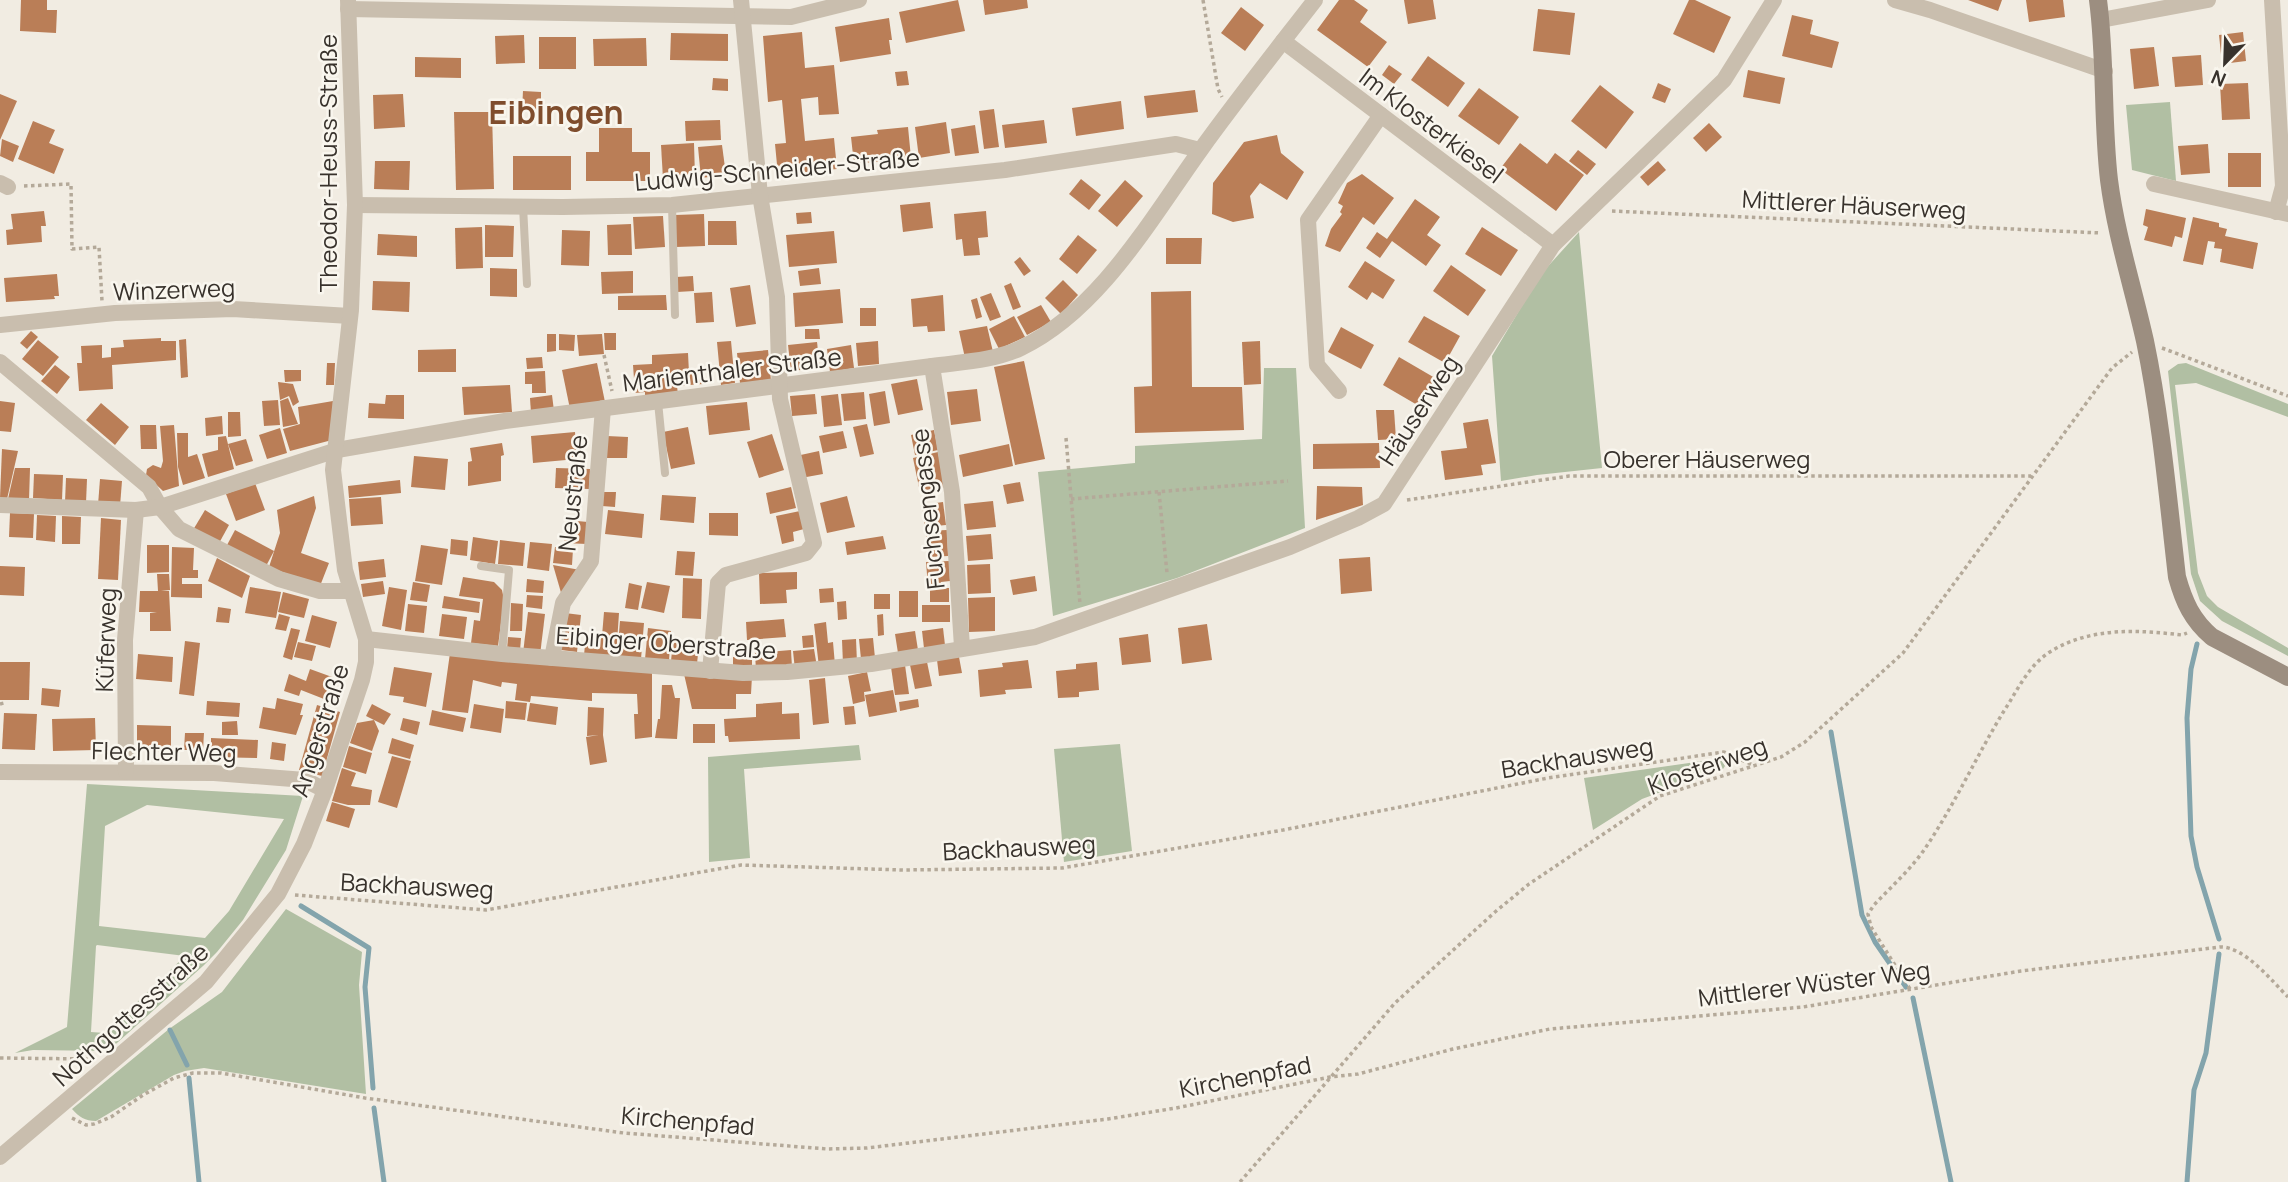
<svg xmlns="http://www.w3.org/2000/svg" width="2288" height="1182" font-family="Manrope,sans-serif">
<rect width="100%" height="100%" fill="#f1ece2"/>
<g fill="#b1bfa3" fill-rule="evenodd">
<path d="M 2170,102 L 2176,181 L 2132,170 L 2126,105 Z"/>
<path d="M 1579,232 L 1602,468 L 1537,475 L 1501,481 L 1492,356 L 1541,274 Z"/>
<path d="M 2186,363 L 2288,404 L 2288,417 L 2196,383 L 2175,385 L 2198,573 L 2207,596 L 2218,607 L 2288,648 L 2288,656 L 2222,621 L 2200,601 L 2191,574 L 2168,371 L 2178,364 Z"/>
<path d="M 1264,368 L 1296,368 L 1305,528 L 1177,578 L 1053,616 L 1038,472 L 1135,463 L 1135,446 L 1262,439 Z"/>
<path d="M 1120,744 L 1132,851 L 1064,862 L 1054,749 Z"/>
<path d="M 859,745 L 861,760 L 744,769 L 750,858 L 709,862 L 708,757 Z"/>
<path d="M 1710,760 L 1722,761 L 1725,766 L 1723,769 L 1642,799 L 1593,830 L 1584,778 Z"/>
<path d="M 87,784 L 303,796 L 286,850 L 243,920 L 217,952 L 203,966 L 108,1051 L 33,1050 L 15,1053 L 67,1027 ZM 147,805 L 284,819 L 229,911 L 205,938 L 99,926 L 105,826 ZM 96,946 L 97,945 L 185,956 L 105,1033 L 91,1032 Z"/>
<path d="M 286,909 L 362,952 L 359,985 L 366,1094 L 204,1068 L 185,1071 L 174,1075 L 96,1121 C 85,1121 79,1117 72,1109 L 169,1029 L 222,992 Z"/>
</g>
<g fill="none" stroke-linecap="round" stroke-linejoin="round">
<g stroke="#83a4ac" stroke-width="5">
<path d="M 2197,644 L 2191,669 L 2187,718 L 2191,836 L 2197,867 L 2219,939"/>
<path d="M 1831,732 L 1862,915 L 1875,942 L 1906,987"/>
<path d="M 301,906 L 369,948 L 365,987 L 373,1088"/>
<path d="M 1913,998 L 1951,1182"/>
<path d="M 170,1030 L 187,1065"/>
<path d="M 189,1078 L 199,1182"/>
<path d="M 374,1108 L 384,1182"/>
<path d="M 2187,1182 L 2194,1090 L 2206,1053 L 2219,954"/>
</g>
</g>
<g fill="#ba7e57">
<path d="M 21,0 L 47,0 L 47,10 L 57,10 L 56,33 L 20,31 Z"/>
<path d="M 958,0 L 965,31 L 906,43 L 899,12 Z"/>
<path d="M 983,0 L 1027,0 L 1028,8 L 985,15 Z"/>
<path d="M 1339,0 L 1354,0 L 1368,10 L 1360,22 L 1387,42 L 1368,67 L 1317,30 Z"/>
<path d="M 1404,0 L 1433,0 L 1436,19 L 1408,24 Z"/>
<path d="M 1689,0 L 1695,0 L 1731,17 L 1714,53 L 1673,34 Z"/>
<path d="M 1968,0 L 2002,0 L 1998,11 Z"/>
<path d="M 2026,0 L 2063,0 L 2065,17 L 2029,22 Z"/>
<path d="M 1241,7 L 1264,25 L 1245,51 L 1221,33 Z"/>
<path d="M 1538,9 L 1575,13 L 1570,55 L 1533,51 Z"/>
<path d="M 1792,15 L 1813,20 L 1810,34 L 1839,42 L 1832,68 L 1782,56 Z"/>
<path d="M 889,18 L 892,40 L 889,40 L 891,54 L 840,62 L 835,27 Z"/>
<path d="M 802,32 L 805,68 L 834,65 L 839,114 L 819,115 L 818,97 L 801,99 L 805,141 L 834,138 L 837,169 L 778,175 L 775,144 L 786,143 L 782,100 L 768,102 L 763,36 Z"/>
<path d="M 2243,32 L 2246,61 L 2222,64 L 2219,35 Z"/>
<path d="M 671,33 L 728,34 L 728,61 L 670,60 Z"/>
<path d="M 524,35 L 525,63 L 496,64 L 495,36 Z"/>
<rect x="539" y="37" width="37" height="32"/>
<path d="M 646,38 L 647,66 L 594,66 L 593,39 Z"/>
<path d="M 2154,47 L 2159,86 L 2134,89 L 2130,49 Z"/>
<path d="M 2201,55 L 2203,85 L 2175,87 L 2172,57 Z"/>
<path d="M 1428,56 L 1465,83 L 1448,107 L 1411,80 Z"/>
<path d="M 415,57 L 461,58 L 461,78 L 415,77 Z"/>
<path d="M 1389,65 L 1402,74 L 1394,84 L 1382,75 Z"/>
<path d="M 1748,70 L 1785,78 L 1780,104 L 1743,97 Z"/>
<path d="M 907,71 L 909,85 L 897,86 L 895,72 Z"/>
<path d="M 713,78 L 728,79 L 728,91 L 712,90 Z"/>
<path d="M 1658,83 L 1671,89 L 1665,103 L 1652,98 Z"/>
<path d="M 2248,83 L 2250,119 L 2222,120 L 2220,84 Z"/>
<path d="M 1600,85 L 1634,112 L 1606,149 L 1571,121 Z"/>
<path d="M 1479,88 L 1519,117 L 1499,145 L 1458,116 Z"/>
<path d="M 1195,90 L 1198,112 L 1147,118 L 1144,96 Z"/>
<path d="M 523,91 L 541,92 L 541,110 L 522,110 Z"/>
<path d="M 0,94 L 17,101 L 0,140 Z"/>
<path d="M 403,94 L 405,127 L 374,129 L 373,95 Z"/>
<path d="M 1121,101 L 1124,129 L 1076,136 L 1072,108 Z"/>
<path d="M 994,109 L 999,147 L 984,149 L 979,111 Z"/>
<path d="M 454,112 L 492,112 L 494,189 L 456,190 Z"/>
<path d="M 720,120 L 721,140 L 686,141 L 685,121 Z"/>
<path d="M 1044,120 L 1047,143 L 1005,148 L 1002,125 Z"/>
<path d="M 33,121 L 55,130 L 49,143 L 64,149 L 54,174 L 18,159 Z"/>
<path d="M 946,122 L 950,153 L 919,158 L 915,127 Z"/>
<path d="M 1709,123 L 1722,137 L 1706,152 L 1693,138 Z"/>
<path d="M 975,125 L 979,153 L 955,156 L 951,129 Z"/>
<path d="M 908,127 L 911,158 L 854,164 L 851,137 L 878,134 L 877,130 Z"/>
<path d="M 599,128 L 632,128 L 632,152 L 650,152 L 650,181 L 586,181 L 586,152 L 599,152 Z"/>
<path d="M 1277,135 L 1281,153 L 1304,172 L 1287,200 L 1260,183 L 1250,196 L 1254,218 L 1233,222 L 1212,214 L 1213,183 L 1244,142 Z"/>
<path d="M 2,139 L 19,146 L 13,162 L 0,156 Z"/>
<path d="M 694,143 L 695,177 L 663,179 L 661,145 Z"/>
<path d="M 1520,143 L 1547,164 L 1555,153 L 1584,175 L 1556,211 L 1500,169 Z"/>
<path d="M 2208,144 L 2210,173 L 2181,175 L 2178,146 Z"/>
<path d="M 722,145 L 726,175 L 701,178 L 698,147 Z"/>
<path d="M 1578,150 L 1596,164 L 1587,175 L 1569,161 Z"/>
<rect x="2228" y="153" width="33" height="34"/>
<rect x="513" y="156" width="58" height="34"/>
<path d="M 375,161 L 410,161 L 409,190 L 374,189 Z"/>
<path d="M 1658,161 L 1666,170 L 1648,186 L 1640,177 Z"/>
<path d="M 1362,174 L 1394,198 L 1374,225 L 1363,217 L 1340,252 L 1325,246 L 1331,229 L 1342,214 L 1340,212 L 1343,206 L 1338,203 L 1347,183 Z"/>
<path d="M 1081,179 L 1101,195 L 1089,210 L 1069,194 Z"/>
<path d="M 1125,180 L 1143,196 L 1117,227 L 1098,211 Z"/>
<path d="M 1415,199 L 1440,217 L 1427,235 L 1441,245 L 1426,266 L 1392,241 L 1380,258 L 1366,248 L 1377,232 L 1387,239 Z"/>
<path d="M 930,202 L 933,228 L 903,232 L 900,205 Z"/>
<path d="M 2146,209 L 2186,218 L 2182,238 L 2175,236 L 2172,247 L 2144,240 L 2148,227 L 2143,225 Z"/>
<path d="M 44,211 L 46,226 L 41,226 L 42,242 L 7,245 L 6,230 L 13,229 L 11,214 Z"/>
<path d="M 986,211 L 988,237 L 978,238 L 980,255 L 964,256 L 962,239 L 956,240 L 954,214 Z"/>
<path d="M 811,212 L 812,223 L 797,224 L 796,213 Z"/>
<path d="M 704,214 L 705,246 L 676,247 L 675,215 Z"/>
<path d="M 663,216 L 665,247 L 635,249 L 633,217 Z"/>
<path d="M 2193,217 L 2219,223 L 2219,227 L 2227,229 L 2225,236 L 2258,243 L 2253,269 L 2220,262 L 2222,249 L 2214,248 L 2215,242 L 2208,241 L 2203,265 L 2183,261 Z"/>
<path d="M 708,221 L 736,221 L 737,245 L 708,245 Z"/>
<path d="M 631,224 L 632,255 L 608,255 L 607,225 Z"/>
<path d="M 485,225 L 514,226 L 513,257 L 485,257 Z"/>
<path d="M 482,227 L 483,268 L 456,269 L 455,228 Z"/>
<path d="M 1482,227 L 1518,250 L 1501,276 L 1465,254 Z"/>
<path d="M 562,230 L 590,231 L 589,266 L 561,265 Z"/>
<path d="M 834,231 L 837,263 L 789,267 L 786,235 Z"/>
<path d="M 378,234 L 417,236 L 417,257 L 377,255 Z"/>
<path d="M 1078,235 L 1097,250 L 1077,274 L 1059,259 Z"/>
<path d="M 1166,238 L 1202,238 L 1201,264 L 1166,264 Z"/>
<path d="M 1020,257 L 1031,271 L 1024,276 L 1014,262 Z"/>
<path d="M 1365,261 L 1395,280 L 1383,299 L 1372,292 L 1367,300 L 1348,287 Z"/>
<path d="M 1451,265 L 1486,290 L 1468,316 L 1433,291 Z"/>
<path d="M 490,268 L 517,269 L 517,297 L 490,296 Z"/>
<path d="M 819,268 L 821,284 L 800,286 L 798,271 Z"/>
<path d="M 633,271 L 633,293 L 602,294 L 601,272 Z"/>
<path d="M 57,274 L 59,296 L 54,296 L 55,299 L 6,302 L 4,278 Z"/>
<path d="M 693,276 L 694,291 L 677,292 L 676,277 Z"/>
<path d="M 1063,280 L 1078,295 L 1061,314 L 1045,298 Z"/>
<path d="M 373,281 L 410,282 L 409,312 L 372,310 Z"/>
<path d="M 1011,283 L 1021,307 L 1013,310 L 1004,286 Z"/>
<path d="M 750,285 L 756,324 L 736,327 L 730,288 Z"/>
<path d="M 840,289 L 843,323 L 795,327 L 793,293 Z"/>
<path d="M 1191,291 L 1192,387 L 1242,387 L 1244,430 L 1135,433 L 1134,387 L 1152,386 L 1151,292 Z"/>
<path d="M 712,292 L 714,322 L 696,323 L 694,293 Z"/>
<path d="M 991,293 L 1001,317 L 990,321 L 980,297 Z"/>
<path d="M 666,295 L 667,310 L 618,310 L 618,296 Z"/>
<path d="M 943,295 L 945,331 L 928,332 L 927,326 L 913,327 L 911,299 Z"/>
<path d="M 977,298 L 982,317 L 976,319 L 971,300 Z"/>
<path d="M 1041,305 L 1051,322 L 1027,335 L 1017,317 Z"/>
<rect x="860" y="308" width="16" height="18"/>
<path d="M 1014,316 L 1025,337 L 999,349 L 989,329 Z"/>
<path d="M 1424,316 L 1460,336 L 1445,363 L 1408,342 Z"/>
<path d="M 987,326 L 993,352 L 965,358 L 959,331 Z"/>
<path d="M 1341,327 L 1374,345 L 1361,369 L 1328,352 Z"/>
<path d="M 805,329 L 819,329 L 820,339 L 805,339 Z"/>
<path d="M 31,331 L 38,337 L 27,349 L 20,343 Z"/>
<path d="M 604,333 L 616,333 L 616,350 L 605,350 Z"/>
<path d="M 547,334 L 556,334 L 556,351 L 547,352 Z"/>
<path d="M 559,334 L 575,335 L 574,351 L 559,350 Z"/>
<path d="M 602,334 L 604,354 L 579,356 L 577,335 Z"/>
<path d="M 161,338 L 161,341 L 176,341 L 176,360 L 112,365 L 113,389 L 79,391 L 77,363 L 82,363 L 81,346 L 102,345 L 102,358 L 111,357 L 111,348 L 124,347 L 123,340 Z"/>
<path d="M 186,339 L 188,377 L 181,378 L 179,340 Z"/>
<path d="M 38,340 L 59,357 L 43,376 L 22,359 Z"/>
<path d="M 731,341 L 735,383 L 721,385 L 717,342 Z"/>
<path d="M 878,341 L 879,364 L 858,366 L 856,343 Z"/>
<path d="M 1260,341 L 1261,384 L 1244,385 L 1242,342 Z"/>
<path d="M 817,342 L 820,368 L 791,371 L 788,345 Z"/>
<path d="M 851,345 L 854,368 L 830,372 L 827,349 Z"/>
<path d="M 456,349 L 456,372 L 418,372 L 418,350 Z"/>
<path d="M 768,350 L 771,381 L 740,383 L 737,353 Z"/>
<path d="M 688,353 L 689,373 L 702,372 L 703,384 L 677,386 L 678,395 L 645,398 L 645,392 L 635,393 L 633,365 L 652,364 L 652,355 Z"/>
<path d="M 542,357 L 543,368 L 527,369 L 526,358 Z"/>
<path d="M 1399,357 L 1435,378 L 1419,406 L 1383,385 Z"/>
<path d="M 1024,361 L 1045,459 L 1015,465 L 994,367 Z"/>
<path d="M 327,363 L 335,363 L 334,385 L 326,385 Z"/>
<path d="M 597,363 L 605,402 L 570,409 L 562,370 Z"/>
<path d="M 55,365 L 70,377 L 57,394 L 41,381 Z"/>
<path d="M 284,370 L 301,370 L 301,381 L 285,382 Z"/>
<path d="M 545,371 L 546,393 L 532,393 L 532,384 L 525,384 L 525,372 Z"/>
<path d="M 917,379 L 923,410 L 898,415 L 891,384 Z"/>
<path d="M 278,382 L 293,384 L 299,402 L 293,406 L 289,396 L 280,400 Z"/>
<path d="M 510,385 L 512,412 L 464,415 L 462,387 Z"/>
<path d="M 977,389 L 981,421 L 951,425 L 947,392 Z"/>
<path d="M 885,391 L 890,423 L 874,426 L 869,394 Z"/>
<path d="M 864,392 L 866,419 L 844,421 L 841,394 Z"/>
<path d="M 815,394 L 817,414 L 792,416 L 790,396 Z"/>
<path d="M 838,394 L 842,425 L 824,427 L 821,396 Z"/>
<path d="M 386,395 L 404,395 L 404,419 L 368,418 L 369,403 L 385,404 Z"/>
<path d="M 552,395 L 554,411 L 531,413 L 530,398 Z"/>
<path d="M 288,398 L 298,424 L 283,427 L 280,401 Z"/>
<path d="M 278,400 L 280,425 L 264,426 L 262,401 Z"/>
<path d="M 0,401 L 15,403 L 11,432 L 0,431 Z"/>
<path d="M 333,401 L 332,440 L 290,451 L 283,429 L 300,424 L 298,407 Z"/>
<path d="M 747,402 L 750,430 L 709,435 L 706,406 Z"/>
<path d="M 101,403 L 129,427 L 115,445 L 86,420 Z"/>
<path d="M 1376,410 L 1394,410 L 1396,439 L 1378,440 Z"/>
<path d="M 228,412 L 240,412 L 241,436 L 228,437 Z"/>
<path d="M 222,416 L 223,434 L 206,436 L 205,418 Z"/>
<path d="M 1488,419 L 1496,463 L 1481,465 L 1483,475 L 1445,480 L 1441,451 L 1467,448 L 1463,423 Z"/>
<path d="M 867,424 L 874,454 L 860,457 L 853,427 Z"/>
<path d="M 140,425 L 156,425 L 157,449 L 141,449 Z"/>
<path d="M 174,425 L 179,486 L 163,491 L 146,475 L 147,469 L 153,465 L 161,468 L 163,461 L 160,426 Z"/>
<path d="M 688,427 L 695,464 L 671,469 L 663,432 Z"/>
<path d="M 280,428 L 287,453 L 267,459 L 259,435 Z"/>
<path d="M 934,430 L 938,450 L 915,455 L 911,435 Z"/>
<path d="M 843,431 L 847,448 L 823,453 L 819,436 Z"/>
<path d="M 575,432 L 577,459 L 533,463 L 531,436 Z"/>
<path d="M 177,433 L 188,433 L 188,457 L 197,454 L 205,478 L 183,485 L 178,467 Z"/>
<path d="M 772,434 L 784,470 L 759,478 L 747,442 Z"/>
<path d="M 226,436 L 234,469 L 208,477 L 202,454 L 218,450 L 218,437 Z"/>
<path d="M 607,436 L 628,437 L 627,458 L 606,458 Z"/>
<path d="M 246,439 L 253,461 L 236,466 L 228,444 Z"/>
<path d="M 502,443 L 504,455 L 501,456 L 501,481 L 468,486 L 468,462 L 472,461 L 470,448 Z"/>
<path d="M 1379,443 L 1380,468 L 1313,469 L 1313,444 Z"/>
<path d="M 1009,444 L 1013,466 L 963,477 L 959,455 Z"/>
<path d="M 2,449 L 18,451 L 7,499 L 0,498 Z"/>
<path d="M 819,451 L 823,474 L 801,478 L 796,456 Z"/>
<path d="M 938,452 L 945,487 L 920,492 L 913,458 Z"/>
<path d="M 414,456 L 448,459 L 445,490 L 411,487 Z"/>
<path d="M 15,468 L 30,468 L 29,500 L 8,499 Z"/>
<path d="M 556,468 L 590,469 L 589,489 L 555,488 Z"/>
<path d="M 34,474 L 63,475 L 62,500 L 33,498 Z"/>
<path d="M 66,478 L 87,479 L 86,503 L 65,502 Z"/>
<path d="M 100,479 L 122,481 L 120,506 L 98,505 Z"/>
<path d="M 400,480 L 401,493 L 349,498 L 348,486 Z"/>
<path d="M 1020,482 L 1024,501 L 1007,504 L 1003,485 Z"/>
<path d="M 255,483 L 265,510 L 236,521 L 226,494 Z"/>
<path d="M 1317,486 L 1362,487 L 1363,505 L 1316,520 Z"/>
<path d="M 791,487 L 796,508 L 770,514 L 766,493 Z"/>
<path d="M 603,492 L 616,492 L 615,507 L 602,506 Z"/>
<path d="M 662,495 L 696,497 L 694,523 L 660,520 Z"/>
<path d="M 314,496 L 316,508 L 301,553 L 329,563 L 320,586 L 269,567 L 280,533 L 277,510 Z"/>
<path d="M 847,496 L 855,527 L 827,533 L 820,503 Z"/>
<path d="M 381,497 L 383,524 L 351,526 L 349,499 Z"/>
<path d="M 993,501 L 996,527 L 967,530 L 964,504 Z"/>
<path d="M 943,502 L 946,525 L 925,527 L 922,505 Z"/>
<path d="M 205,510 L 229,525 L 218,545 L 193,530 Z"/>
<path d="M 608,510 L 644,514 L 642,538 L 605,534 Z"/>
<path d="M 800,511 L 804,529 L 793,532 L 794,541 L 782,544 L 776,516 Z"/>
<path d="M 10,513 L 34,514 L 33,538 L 9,537 Z"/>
<path d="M 709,513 L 738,513 L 738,536 L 709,535 Z"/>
<path d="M 37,515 L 56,516 L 55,542 L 36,540 Z"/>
<path d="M 62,516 L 81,517 L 80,544 L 62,544 Z"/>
<path d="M 101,518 L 121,520 L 118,580 L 98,579 Z"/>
<path d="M 566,520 L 588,522 L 587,544 L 564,543 Z"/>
<path d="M 235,530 L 274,551 L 265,568 L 226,547 Z"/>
<path d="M 947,530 L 948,556 L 928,557 L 926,531 Z"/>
<path d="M 991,534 L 993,559 L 968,561 L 966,536 Z"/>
<path d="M 883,536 L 886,549 L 847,555 L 845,542 Z"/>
<path d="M 473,537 L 498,541 L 495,564 L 470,560 Z"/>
<path d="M 451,539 L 468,541 L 467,556 L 450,554 Z"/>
<path d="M 500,540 L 525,543 L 523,566 L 498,564 Z"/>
<path d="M 530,542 L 552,544 L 549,571 L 527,568 Z"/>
<path d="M 147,545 L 169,545 L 169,572 L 147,573 Z"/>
<path d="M 421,545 L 448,549 L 442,585 L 415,581 Z"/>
<path d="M 172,547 L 194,548 L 193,570 L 198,570 L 198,578 L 182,578 L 182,584 L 202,584 L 202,598 L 171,597 Z"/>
<path d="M 555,547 L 573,549 L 572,565 L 553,563 Z"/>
<path d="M 677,551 L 695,552 L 693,576 L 675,575 Z"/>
<path d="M 1370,557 L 1372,591 L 1341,594 L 1339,559 Z"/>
<path d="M 217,558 L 250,576 L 242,598 L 208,581 Z"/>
<path d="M 384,559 L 386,577 L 360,580 L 358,562 Z"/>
<path d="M 949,561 L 950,581 L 941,582 L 941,586 L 928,587 L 926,562 Z"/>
<path d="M 990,564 L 991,593 L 968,594 L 967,565 Z"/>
<path d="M 553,565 L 580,570 L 562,596 Z"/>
<path d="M 0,566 L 25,567 L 24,596 L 0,595 Z"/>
<path d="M 797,572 L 797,589 L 786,590 L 787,603 L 760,604 L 759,573 Z"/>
<path d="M 157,574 L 169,574 L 170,590 L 161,591 L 169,591 L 171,631 L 150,631 L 150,613 L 157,612 L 139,612 L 140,591 L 158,591 Z"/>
<path d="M 1035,576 L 1037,591 L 1013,595 L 1010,580 Z"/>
<path d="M 463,577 L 494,582 L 502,590 L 504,600 L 498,646 L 471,643 L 474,620 L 480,621 L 483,599 L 459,596 Z"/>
<path d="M 683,578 L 702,579 L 701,619 L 682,618 Z"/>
<path d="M 527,579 L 544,581 L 543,593 L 526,592 Z"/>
<path d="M 383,581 L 385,594 L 363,597 L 361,584 Z"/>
<path d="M 413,582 L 430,585 L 427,602 L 410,600 Z"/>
<path d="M 647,582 L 670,586 L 664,613 L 641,608 Z"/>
<path d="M 629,583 L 642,586 L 638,610 L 625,608 Z"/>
<path d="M 250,587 L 281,592 L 276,618 L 245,613 Z"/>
<path d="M 389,587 L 407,590 L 401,630 L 382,626 Z"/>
<path d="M 833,588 L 834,602 L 820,603 L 819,589 Z"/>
<rect x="930" y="588" width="19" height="14"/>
<rect x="899" y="591" width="19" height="26"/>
<path d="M 283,592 L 309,599 L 304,618 L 278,612 Z"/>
<rect x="874" y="594" width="16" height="15"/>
<path d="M 527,595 L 543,596 L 542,609 L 526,607 Z"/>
<path d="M 444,596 L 480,602 L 479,613 L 442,608 Z"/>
<path d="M 995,597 L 995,631 L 969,632 L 968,598 Z"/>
<path d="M 846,601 L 847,619 L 838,620 L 837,602 Z"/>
<path d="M 511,603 L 523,604 L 522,631 L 510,631 Z"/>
<path d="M 408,604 L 427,606 L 424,633 L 405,631 Z"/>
<rect x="922" y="605" width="28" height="17"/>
<path d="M 218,607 L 231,609 L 229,623 L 216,622 Z"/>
<path d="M 528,612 L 545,614 L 540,655 L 523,653 Z"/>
<path d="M 604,612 L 619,613 L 616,657 L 584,655 L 586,635 L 602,636 Z"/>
<path d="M 565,613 L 581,615 L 577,652 L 561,650 Z"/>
<path d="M 279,614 L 290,617 L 286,631 L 275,629 Z"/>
<path d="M 442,614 L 467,617 L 464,639 L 439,636 Z"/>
<path d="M 883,614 L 884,635 L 878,636 L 877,615 Z"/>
<path d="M 312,615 L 337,622 L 330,648 L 305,641 Z"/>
<path d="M 784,619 L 786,637 L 747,640 L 746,622 Z"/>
<path d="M 620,621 L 644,623 L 641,659 L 617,657 Z"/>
<path d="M 826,622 L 828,643 L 833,642 L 835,665 L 819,667 L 814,624 Z"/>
<path d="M 1207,624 L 1212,660 L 1182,664 L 1178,628 Z"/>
<path d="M 291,628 L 300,630 L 292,660 L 283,657 Z"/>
<path d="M 648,628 L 671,631 L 669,661 L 645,659 Z"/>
<path d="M 943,628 L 945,645 L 924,648 L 922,631 Z"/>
<path d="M 915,631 L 918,650 L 898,653 L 895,634 Z"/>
<path d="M 1148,634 L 1151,662 L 1122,665 L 1119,638 Z"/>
<path d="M 813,635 L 814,647 L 803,648 L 802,636 Z"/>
<path d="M 508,637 L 521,638 L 520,651 L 507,650 Z"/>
<path d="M 873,638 L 875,658 L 861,659 L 859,639 Z"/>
<path d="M 856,639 L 857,663 L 843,664 L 842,640 Z"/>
<path d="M 185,641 L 200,643 L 194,696 L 179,694 Z"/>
<path d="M 673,641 L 699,644 L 697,664 L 671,661 Z"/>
<path d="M 298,642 L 316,646 L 312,661 L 294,657 Z"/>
<path d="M 814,649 L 817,667 L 795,670 L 793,651 Z"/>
<path d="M 791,650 L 792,668 L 756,671 L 755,653 Z"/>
<path d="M 450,653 L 652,672 L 652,737 L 635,739 L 634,714 L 638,714 L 637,694 L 592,693 L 592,701 L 531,696 L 530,702 L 515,700 L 517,684 L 502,682 L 501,687 L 473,680 L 468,713 L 442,710 Z"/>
<path d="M 138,654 L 173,657 L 172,682 L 136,679 Z"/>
<rect x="733" y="657" width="19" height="13"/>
<path d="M 959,657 L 962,673 L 939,676 L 937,660 Z"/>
<path d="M 1028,660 L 1032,688 L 1005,690 L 1006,694 L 980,697 L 978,670 L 1003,667 L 1002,663 Z"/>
<path d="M 0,662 L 30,662 L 29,700 L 0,700 Z"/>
<path d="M 927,662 L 932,686 L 915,689 L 910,665 Z"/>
<path d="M 1097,662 L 1099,690 L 1079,692 L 1079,697 L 1058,698 L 1056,671 L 1076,669 L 1076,664 Z"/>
<path d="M 905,665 L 909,694 L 895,695 L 891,667 Z"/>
<path d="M 394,667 L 432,673 L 426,707 L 403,702 L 404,697 L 389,695 Z"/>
<path d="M 310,669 L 332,677 L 324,699 L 301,690 L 299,696 L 284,691 L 289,674 L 306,681 Z"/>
<path d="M 867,672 L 871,691 L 864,692 L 865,701 L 853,704 L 848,676 Z"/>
<path d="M 684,674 L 752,676 L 751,694 L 736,694 L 736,709 L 692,709 Z"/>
<path d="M 825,678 L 829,723 L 813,725 L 809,680 Z"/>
<path d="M 662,685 L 672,685 L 675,698 L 680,698 L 677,739 L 655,738 L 658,719 L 660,719 Z"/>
<path d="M 42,688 L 61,690 L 59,707 L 41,705 Z"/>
<path d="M 893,690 L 897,712 L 869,717 L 865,695 Z"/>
<path d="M 277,698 L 303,704 L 300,715 L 303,715 L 296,735 L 259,728 L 263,707 L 275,709 Z"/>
<path d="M 918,699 L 919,707 L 900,711 L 899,702 Z"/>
<path d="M 207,701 L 240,703 L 239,717 L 206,715 Z"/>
<path d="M 506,701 L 527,703 L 525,720 L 505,718 Z"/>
<path d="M 782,702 L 782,714 L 799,713 L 800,739 L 729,742 L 728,736 L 725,736 L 724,719 L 756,717 L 756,704 Z"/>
<path d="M 530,703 L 558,707 L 556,725 L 527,721 Z"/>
<path d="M 372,704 L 391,714 L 384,725 L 366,716 Z"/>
<path d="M 474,704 L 504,709 L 501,733 L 470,728 Z"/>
<path d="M 317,705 L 340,712 L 322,776 L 299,770 Z"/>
<path d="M 854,706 L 856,724 L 845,725 L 843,707 Z"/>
<path d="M 588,707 L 604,708 L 603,735 L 607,762 L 590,765 L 586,737 L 599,735 L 587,736 Z"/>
<path d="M 432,710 L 466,718 L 463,732 L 429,725 Z"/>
<path d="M 4,713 L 37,714 L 35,750 L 2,749 Z"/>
<path d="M 95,718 L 96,750 L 53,751 L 52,719 Z"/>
<path d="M 403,718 L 420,722 L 417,735 L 400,730 Z"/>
<path d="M 374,720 L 379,731 L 372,751 L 350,743 L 357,723 Z"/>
<path d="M 237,721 L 238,735 L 222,735 L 222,722 Z"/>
<rect x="693" y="724" width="22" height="19"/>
<path d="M 137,725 L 171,726 L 171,752 L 137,750 Z"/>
<path d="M 185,733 L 204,733 L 203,750 L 184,750 Z"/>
<path d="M 211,738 L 258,740 L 257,758 L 211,757 Z"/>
<path d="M 392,738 L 414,745 L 410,759 L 388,753 Z"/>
<path d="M 272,742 L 286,744 L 284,761 L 270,759 Z"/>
<path d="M 349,746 L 372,753 L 366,774 L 343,767 Z"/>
<path d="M 392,756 L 411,761 L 397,808 L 378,802 Z"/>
<path d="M 342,768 L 356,773 L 351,786 L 372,790 L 370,805 L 348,805 L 332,801 Z"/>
<path d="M 332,802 L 355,809 L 349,828 L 326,821 Z"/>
</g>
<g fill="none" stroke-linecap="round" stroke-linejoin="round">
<g stroke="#b4a999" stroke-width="3.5" stroke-dasharray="3.5 3.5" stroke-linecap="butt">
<path d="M 1203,0 L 1218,89 L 1222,97"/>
<path d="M 24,186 L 71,184 L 72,249 L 99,247 L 102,301"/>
<path d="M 1612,211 L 2101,233"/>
<path d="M 2162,348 L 2288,396"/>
<path d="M 604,355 L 612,391"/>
<path d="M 1066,438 L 1080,604"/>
<path d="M 1159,492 L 1167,573"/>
<path d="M 1071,499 L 1288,481"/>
<path d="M 1407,500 L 1569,476 L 2031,476"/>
<path d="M 0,704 L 4,703"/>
<path d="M 295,895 L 486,910 L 741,865 L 903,870 L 1062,868 L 1283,830 L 1548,778 L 1724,752 L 1755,766"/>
<path d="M 1910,989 L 1871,927 L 1868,914 L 1874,905 C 1891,887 1910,870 1924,850 C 1956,803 1979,750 2009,703 C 2021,683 2032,662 2053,650 C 2093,627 2138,630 2182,635 L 2187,633"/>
<path d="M 0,1058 L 92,1059"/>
<path d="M 72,1118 L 86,1125 L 94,1124 L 111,1117 L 143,1095 L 174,1078 L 193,1073 L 221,1073 L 365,1098 L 624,1133 L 827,1149 L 867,1148 L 1108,1119 L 1176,1108 L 1330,1077 L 1358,1074 L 1453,1049 L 1550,1029 L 1803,1007 L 2021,971 L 2220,947 C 2244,946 2272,981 2288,997"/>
<path d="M 1240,1182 L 1395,1003 L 1495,912 L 1529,884 L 1660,796 L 1781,757 L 1805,742 L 1903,653 L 2112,368 L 2132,352"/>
</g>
<g stroke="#c9beae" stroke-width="8">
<path d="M 672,205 L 675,315"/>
<path d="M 523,206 L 527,284"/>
<path d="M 658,402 L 665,473"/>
<path d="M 481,566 L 509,570 L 502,654"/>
</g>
<g stroke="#c9beae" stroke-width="16">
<path d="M 1895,0 L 1930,10 L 2105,71"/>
<path d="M 2272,0 L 2283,186 L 2276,212"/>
<path d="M 348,9 L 791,17 L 859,0"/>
<path d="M 2101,20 L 2208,0"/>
<path d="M 1283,41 L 1553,245"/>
<path d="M 0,183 L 8,187"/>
<path d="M 2154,184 L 2288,214"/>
<path d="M 355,205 L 563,207 L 672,205 L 1005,170 L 1176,144 L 1200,150"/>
<path d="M 0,325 L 115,313 L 233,309 L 350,316"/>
<path d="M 0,362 L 149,487 L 160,507 L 179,529 L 279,579 L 320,591 L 351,591"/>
<path d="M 932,366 L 952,492 L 962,647"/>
<path d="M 1339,391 L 1317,365 L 1308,220 L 1381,115"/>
<path d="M 0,505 L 136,510 L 160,507 L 337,450 L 505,421 L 932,366 C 961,362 994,361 1021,348 C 1100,310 1152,217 1202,148 C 1238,98 1277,49 1315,0"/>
<path d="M 366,639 L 502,654 L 743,673 L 787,672 L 871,664 L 1035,637 L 1290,547 L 1358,518 L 1384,504 L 1553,245 L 1724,80 L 1774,0"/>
<path d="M 552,658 L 563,603 L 591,561 L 603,408"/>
<path d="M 710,671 L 718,583 L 726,575 L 806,553 L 814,543 L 780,399 L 777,297 L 760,195 L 741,0"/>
<path d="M 0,772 L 214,773 L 305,780 L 325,790"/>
<path d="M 126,772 L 125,640 L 136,510"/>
<path d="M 0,1157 L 206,982 L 278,894 L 304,844 L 325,790 L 362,680 L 366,662 L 366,639 L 345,570 L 333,470 L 351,310 L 355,205 L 348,0"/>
</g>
<path stroke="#9c8e80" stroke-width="18" d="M 2098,0 C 2106,60 2102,120 2109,180 C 2116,235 2133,287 2145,341 C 2161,418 2168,499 2177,577 C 2184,602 2192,620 2212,637 L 2288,677"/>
</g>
<g text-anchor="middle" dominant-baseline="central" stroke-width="5" stroke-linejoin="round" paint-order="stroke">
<g font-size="24" fill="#38322c" stroke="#f9f6ee">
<text transform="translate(1432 125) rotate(37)">Im Klosterkiesel</text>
<text transform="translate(327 163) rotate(-90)">Theodor-Heuss-Straße</text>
<text transform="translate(777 169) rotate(-5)">Ludwig-Schneider-Straße</text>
<text transform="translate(1854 204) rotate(3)">Mittlerer Häuserweg</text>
<text transform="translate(174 289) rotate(-2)">Winzerweg</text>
<text transform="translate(732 369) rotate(-7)">Marienthaler Straße</text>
<text transform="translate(1418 410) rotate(-57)">Häuserweg</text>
<text x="1707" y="458">Oberer Häuserweg</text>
<text transform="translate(572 493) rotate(-84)">Neustraße</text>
<text transform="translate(927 509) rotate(-96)">Fuchsengasse</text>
<text transform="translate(105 640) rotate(-88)">Küferweg</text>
<text transform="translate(666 642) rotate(4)">Eibinger Oberstraße</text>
<text transform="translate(319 730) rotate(-72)">Angerstraße</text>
<text transform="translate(164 751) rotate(1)">Flechter Weg</text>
<text transform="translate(1577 757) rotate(-9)">Backhausweg</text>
<text transform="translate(1707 765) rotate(-20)">Klosterweg</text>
<text transform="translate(1019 847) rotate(-3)">Backhausweg</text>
<text transform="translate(417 885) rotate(3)">Backhausweg</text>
<text transform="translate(1814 983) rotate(-7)">Mittlerer Wüster Weg</text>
<text transform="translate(130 1014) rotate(-42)">Nothgottesstraße</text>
<text transform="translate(1245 1076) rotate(-11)">Kirchenpfad</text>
<text transform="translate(688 1120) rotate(5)">Kirchenpfad</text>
</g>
<g font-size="32" font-weight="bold" fill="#7f4d2d" stroke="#f9f6ee">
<text x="556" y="112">Eibingen</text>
</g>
</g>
<g transform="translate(2225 63) rotate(203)" stroke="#f9f6ee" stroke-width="5" paint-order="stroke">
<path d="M0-5L12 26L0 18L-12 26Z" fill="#38322c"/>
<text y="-10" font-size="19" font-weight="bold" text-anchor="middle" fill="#38322c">N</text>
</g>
</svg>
